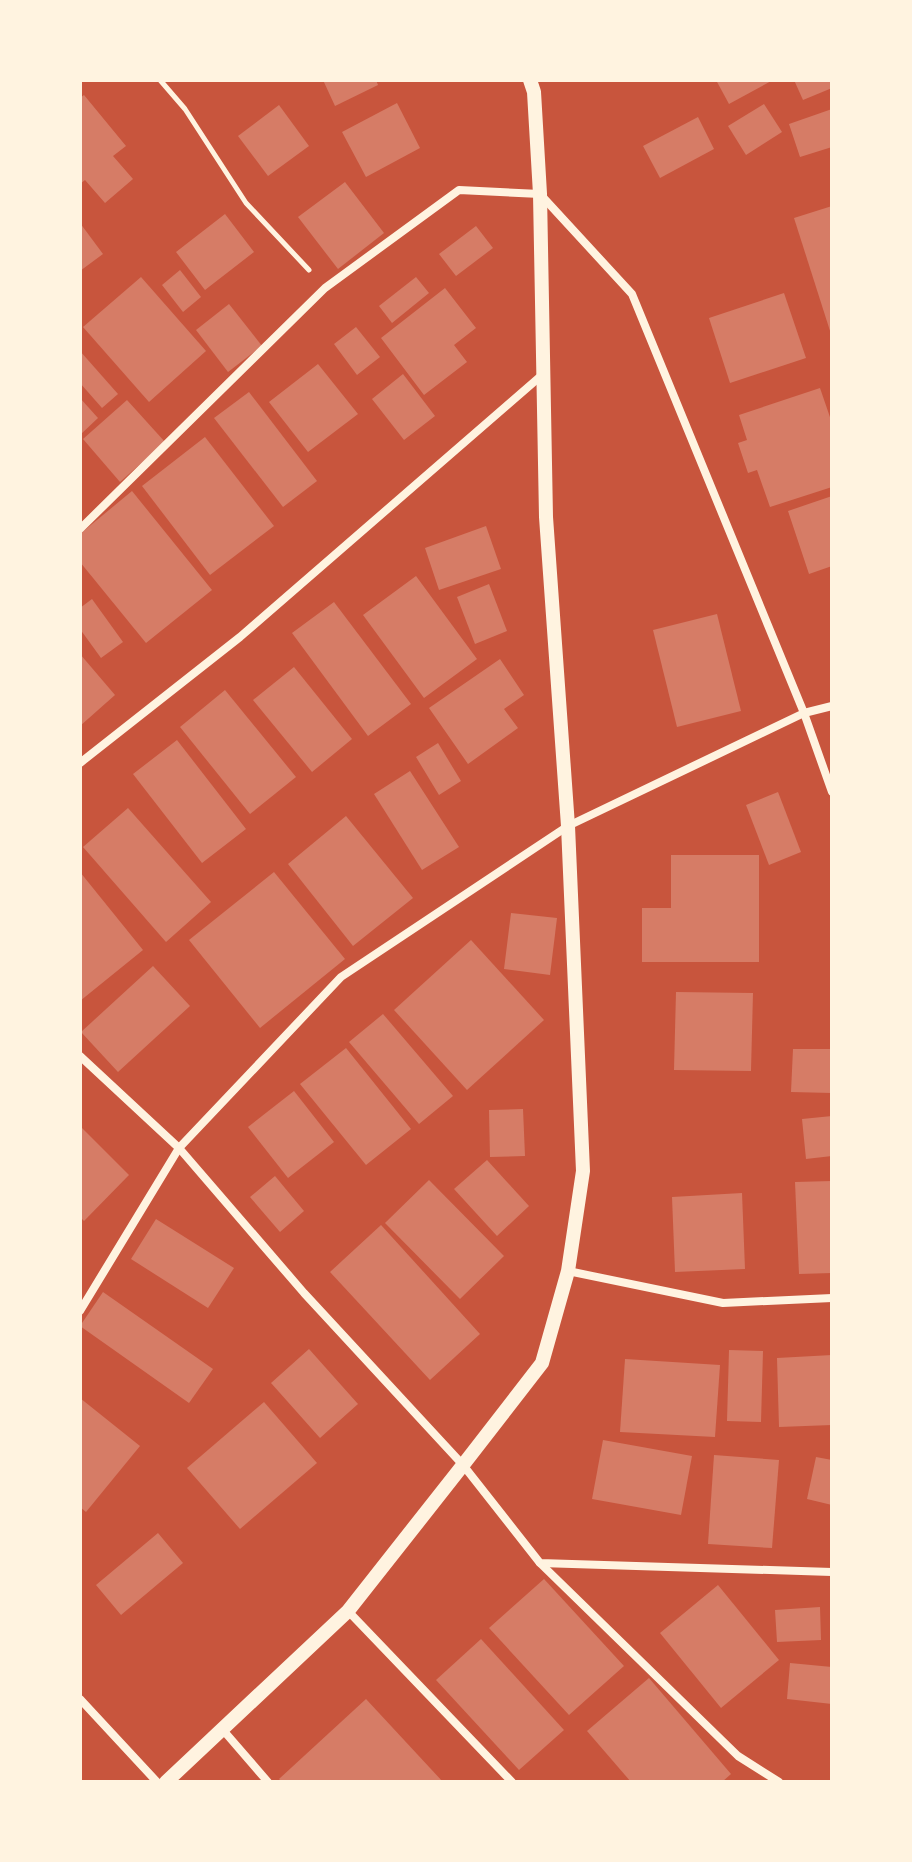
<svg xmlns="http://www.w3.org/2000/svg" width="912" height="1862" font-family="Overpass,sans-serif">
<rect width="100%" height="100%" fill="#c8553d"/>
<g fill="#d67c66">
<path d="M 323,80 L 376,80 L 378,85 L 335,106 Z"/>
<path d="M 716,80 L 773,80 L 729,104 Z"/>
<path d="M 794,80 L 832,80 L 832,88 L 803,100 Z"/>
<path d="M 84,95 L 126,146 L 113,156 L 133,179 L 105,203 L 85,180 L 80,184 L 80,98 Z"/>
<path d="M 397,103 L 420,148 L 366,177 L 342,132 Z"/>
<path d="M 764,104 L 782,132 L 746,155 L 728,126 Z"/>
<path d="M 279,105 L 309,146 L 268,176 L 238,136 Z"/>
<path d="M 832,109 L 832,147 L 800,157 L 789,124 Z"/>
<path d="M 698,117 L 714,149 L 660,178 L 643,146 Z"/>
<path d="M 345,182 L 384,233 L 338,269 L 298,217 Z"/>
<path d="M 832,206 L 832,333 L 831,334 L 794,218 Z"/>
<path d="M 225,214 L 254,252 L 205,290 L 176,252 Z"/>
<path d="M 80,223 L 103,254 L 80,271 Z"/>
<path d="M 476,226 L 493,248 L 456,276 L 439,254 Z"/>
<path d="M 180,270 L 201,297 L 183,312 L 162,285 Z"/>
<path d="M 141,277 L 206,351 L 149,402 L 83,327 Z"/>
<path d="M 416,277 L 429,293 L 392,323 L 379,306 Z"/>
<path d="M 445,288 L 476,328 L 454,345 L 467,362 L 424,395 L 381,338 Z"/>
<path d="M 784,293 L 806,358 L 730,383 L 709,318 Z"/>
<path d="M 229,304 L 262,346 L 228,372 L 196,330 Z"/>
<path d="M 356,327 L 380,357 L 357,375 L 334,344 Z"/>
<path d="M 80,351 L 118,394 L 102,408 L 80,383 Z"/>
<path d="M 318,364 L 358,414 L 308,452 L 269,402 Z"/>
<path d="M 403,374 L 435,416 L 404,440 L 372,399 Z"/>
<path d="M 820,388 L 832,423 L 832,487 L 770,507 L 757,470 L 748,473 L 738,443 L 747,440 L 739,415 Z"/>
<path d="M 249,392 L 317,481 L 283,507 L 214,418 Z"/>
<path d="M 80,398 L 98,418 L 80,435 Z"/>
<path d="M 127,400 L 165,442 L 120,482 L 83,439 Z"/>
<path d="M 205,437 L 274,526 L 210,575 L 142,486 Z"/>
<path d="M 132,491 L 212,590 L 146,643 L 80,562 L 80,534 Z"/>
<path d="M 832,496 L 832,566 L 809,574 L 788,511 Z"/>
<path d="M 486,526 L 501,569 L 439,590 L 425,548 Z"/>
<path d="M 416,576 L 477,659 L 424,698 L 363,615 Z"/>
<path d="M 489,584 L 507,631 L 475,644 L 457,597 Z"/>
<path d="M 92,599 L 123,642 L 101,658 L 80,629 L 80,608 Z"/>
<path d="M 334,602 L 411,704 L 368,736 L 292,633 Z"/>
<path d="M 717,614 L 741,711 L 677,727 L 653,630 Z"/>
<path d="M 80,654 L 115,695 L 80,726 Z"/>
<path d="M 500,659 L 524,695 L 504,709 L 518,728 L 468,764 L 429,708 Z"/>
<path d="M 294,667 L 352,739 L 312,772 L 253,700 Z"/>
<path d="M 225,690 L 296,777 L 250,814 L 180,727 Z"/>
<path d="M 177,740 L 246,829 L 202,863 L 133,774 Z"/>
<path d="M 438,743 L 461,781 L 439,795 L 416,757 Z"/>
<path d="M 410,771 L 459,847 L 422,870 L 374,794 Z"/>
<path d="M 778,792 L 801,852 L 769,865 L 746,805 Z"/>
<path d="M 128,808 L 211,902 L 166,942 L 83,847 Z"/>
<path d="M 346,816 L 413,898 L 353,946 L 288,864 Z"/>
<path d="M 671,855 L 759,855 L 759,962 L 642,962 L 642,908 L 671,908 Z"/>
<path d="M 80,872 L 143,950 L 80,1001 Z"/>
<path d="M 274,872 L 345,959 L 260,1028 L 189,940 Z"/>
<path d="M 511,913 L 557,918 L 550,975 L 504,969 Z"/>
<path d="M 471,940 L 544,1020 L 467,1090 L 394,1010 Z"/>
<path d="M 153,966 L 190,1006 L 118,1072 L 81,1032 Z"/>
<path d="M 676,992 L 753,993 L 751,1071 L 674,1070 Z"/>
<path d="M 383,1014 L 453,1096 L 419,1124 L 349,1042 Z"/>
<path d="M 346,1048 L 411,1129 L 366,1165 L 300,1084 Z"/>
<path d="M 793,1049 L 832,1049 L 832,1093 L 791,1092 Z"/>
<path d="M 294,1091 L 334,1142 L 288,1178 L 248,1127 Z"/>
<path d="M 523,1109 L 525,1156 L 490,1157 L 489,1110 Z"/>
<path d="M 832,1116 L 832,1156 L 806,1159 L 802,1119 Z"/>
<path d="M 80,1126 L 129,1175 L 84,1221 L 80,1217 Z"/>
<path d="M 487,1160 L 529,1206 L 497,1236 L 454,1189 Z"/>
<path d="M 275,1176 L 304,1211 L 280,1232 L 250,1197 Z"/>
<path d="M 429,1180 L 504,1256 L 460,1299 L 385,1223 Z"/>
<path d="M 832,1181 L 832,1273 L 799,1274 L 795,1182 Z"/>
<path d="M 742,1193 L 745,1269 L 675,1272 L 672,1197 Z"/>
<path d="M 156,1219 L 234,1268 L 208,1308 L 131,1259 Z"/>
<path d="M 381,1225 L 480,1334 L 430,1380 L 330,1272 Z"/>
<path d="M 103,1292 L 213,1369 L 189,1403 L 80,1326 Z"/>
<path d="M 309,1349 L 358,1404 L 320,1438 L 271,1383 Z"/>
<path d="M 729,1350 L 763,1351 L 761,1422 L 727,1421 Z"/>
<path d="M 832,1355 L 832,1425 L 779,1427 L 777,1358 Z"/>
<path d="M 625,1359 L 720,1365 L 715,1437 L 620,1432 Z"/>
<path d="M 80,1398 L 140,1446 L 86,1512 L 80,1507 Z"/>
<path d="M 264,1402 L 317,1463 L 240,1529 L 187,1468 Z"/>
<path d="M 603,1440 L 692,1456 L 681,1515 L 592,1499 Z"/>
<path d="M 714,1455 L 779,1460 L 772,1548 L 708,1544 Z"/>
<path d="M 816,1457 L 832,1460 L 832,1505 L 807,1499 Z"/>
<path d="M 158,1533 L 183,1563 L 121,1615 L 96,1585 Z"/>
<path d="M 544,1579 L 624,1666 L 569,1715 L 489,1628 Z"/>
<path d="M 718,1585 L 779,1660 L 721,1708 L 660,1633 Z"/>
<path d="M 820,1607 L 821,1640 L 777,1642 L 775,1610 Z"/>
<path d="M 481,1639 L 564,1730 L 519,1770 L 436,1680 Z"/>
<path d="M 790,1663 L 832,1667 L 832,1704 L 787,1699 Z"/>
<path d="M 649,1678 L 731,1774 L 722,1782 L 631,1782 L 587,1731 Z"/>
<path d="M 366,1699 L 443,1782 L 282,1782 L 279,1779 Z"/>
</g>
<g fill="none" stroke-linecap="round" stroke-linejoin="round">
<path stroke="#fff3e0" stroke-width="5" d="M 160,80 L 185,109 L 246,203 L 309,270"/>
<g stroke="#fff3e0" stroke-width="8">
<path d="M 80,529 L 325,288 L 459,190 L 540,194 L 632,294 L 804,713 L 832,792"/>
<path d="M 80,763 L 240,637 L 542,375"/>
<path d="M 80,1056 L 179,1148 L 304,1293 L 463,1465 L 540,1563 L 832,1572"/>
<path d="M 568,1271 L 723,1303 L 832,1298"/>
<path d="M 80,1311 L 179,1148 L 341,977 L 568,826 L 804,713 L 832,706"/>
<path d="M 540,1563 L 738,1756 L 779,1782"/>
<path d="M 348,1611 L 512,1782"/>
<path d="M 80,1699 L 157,1782"/>
<path d="M 223,1730 L 268,1782"/>
</g>
<path stroke="#fff3e0" stroke-width="14" d="M 166,1782 L 348,1611 L 463,1465 L 542,1363 L 568,1271 L 583,1171 L 568,826 L 546,517 L 540,194 L 534,92 L 530,80"/>
</g>
<rect width="912" height="1862" fill="none" stroke="#fff3e0" stroke-width="164"/>
</svg>
